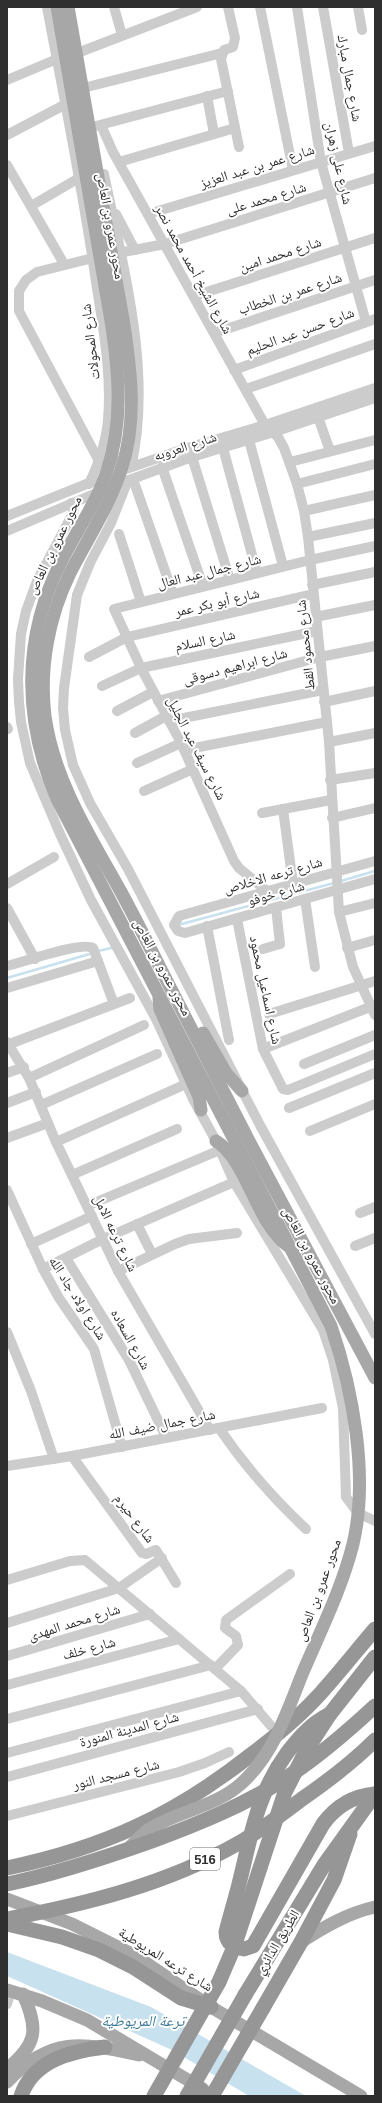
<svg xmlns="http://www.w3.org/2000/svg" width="382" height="2103" font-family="Arial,'Noto Naskh Arabic',sans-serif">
<rect width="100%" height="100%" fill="#fff"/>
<path fill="#c8e1ee" d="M 7,1952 L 151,2007 L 306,2096 L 249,2096 L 172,2050 L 7,1976 Z"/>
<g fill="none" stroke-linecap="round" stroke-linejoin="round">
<g stroke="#c8e1ee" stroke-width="2.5">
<path d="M 341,881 L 375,871"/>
<path d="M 178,925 L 334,883"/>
<path d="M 98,951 L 111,948"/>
<path d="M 7,978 L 93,953"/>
</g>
<g stroke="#ccc" stroke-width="10">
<path d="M 47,7 C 64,98 83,190 96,282 C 103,327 112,374 108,420 C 106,443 99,463 89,484"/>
<path d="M 114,7 L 122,35"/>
<path d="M 228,7 L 235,38 L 233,47 L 224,50 L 221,59 L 239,147"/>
<path d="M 260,7 L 293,170"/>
<path d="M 297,7 L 321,162 L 366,322"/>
<path d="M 323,7 L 349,153"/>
<path d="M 358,7 L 362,30"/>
<path d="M 80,52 L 197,7"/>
<path d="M 7,80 L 57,59"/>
<path d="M 87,87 L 222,53"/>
<path d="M 207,96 L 214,134"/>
<path d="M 101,125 L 113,152 L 265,425 L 278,437 L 284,448 L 297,484 L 304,511 L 308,537 L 329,742 L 339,912 L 353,967 L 375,1015"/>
<path d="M 96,126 L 228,91"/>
<path d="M 7,135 L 66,104"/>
<path d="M 119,162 L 235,128"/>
<path d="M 7,165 L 64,264"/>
<path d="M 104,174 C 123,267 153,373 131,467"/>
<path d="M 31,206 L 79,178"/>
<path d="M 116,214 L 135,250"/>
<path d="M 148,214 L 375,146"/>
<path d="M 194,296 L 375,238"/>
<path d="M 214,333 L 375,280"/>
<path d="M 234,370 L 375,319"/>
<path d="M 246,389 L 375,344"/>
<path d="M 318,417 L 330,451"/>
<path d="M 249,440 L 283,566"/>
<path d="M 223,448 L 257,573"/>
<path d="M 192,457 L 230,580"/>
<path d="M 133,458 L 114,463 L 99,461 L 19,311 L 19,291 L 26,280 L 37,272 L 93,258 L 165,244 L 375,178"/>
<path d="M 290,462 L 375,440"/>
<path d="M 162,467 L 203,586"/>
<path d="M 126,469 L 184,449 L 265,425 L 375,388"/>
<path d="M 133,479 L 173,594"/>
<path d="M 128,480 L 111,523 L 90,563 L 77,595 L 64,688 L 63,708 L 65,730 L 73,765 L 90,803 L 128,869 L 261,1127 L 375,1334"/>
<path d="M 121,483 L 192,457 L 274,432 L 375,398"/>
<path d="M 297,484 L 375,464"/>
<path d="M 71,503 L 74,507 L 73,513 L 37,581 L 26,611 L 21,634 L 18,679 L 19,702 L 21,722 L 30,763 L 60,834 L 91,900 L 156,1019 L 193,1099 L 216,1141 L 234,1182 L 323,1330 L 333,1360 L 343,1408 L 346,1497 L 358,1513 L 375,1521"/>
<path d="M 304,511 L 375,495"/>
<path d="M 7,516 L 94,481"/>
<path d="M 7,531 L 101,491"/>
<path d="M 119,534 L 141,602"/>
<path d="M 308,537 L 375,523"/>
<path d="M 312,585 L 375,572"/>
<path d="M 315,617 L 375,605"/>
<path d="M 89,657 L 127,637 L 313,594"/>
<path d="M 102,686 L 141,668 L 317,631"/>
<path d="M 158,701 L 320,657 L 375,646"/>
<path d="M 324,702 L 375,691"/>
<path d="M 117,711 L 153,692"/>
<path d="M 169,721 L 323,690"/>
<path d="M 7,727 L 8,729"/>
<path d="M 135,733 L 166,716"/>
<path d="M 329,742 L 375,733"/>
<path d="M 184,750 L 327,722"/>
<path d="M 137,763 L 181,743"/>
<path d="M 330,780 L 375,773"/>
<path d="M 144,791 L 193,769"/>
<path d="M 283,809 L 293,884"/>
<path d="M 262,813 L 331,800"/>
<path d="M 332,818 L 375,808"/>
<path d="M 375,861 L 179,916 L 174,925 L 178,931 L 185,933 L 375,879"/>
<path d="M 7,884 L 54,857"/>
<path d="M 267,891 L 239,868 L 234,861 L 181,743 L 141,668 L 114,609 L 310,560 L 375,546"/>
<path d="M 305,899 L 315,967"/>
<path d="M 7,908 L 35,959"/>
<path d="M 339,912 L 375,903"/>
<path d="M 237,919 L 263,1049 L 283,1089 L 288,1090 L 375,1054"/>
<path d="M 207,926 L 229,1040"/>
<path d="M 347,948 L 375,940"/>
<path d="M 263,949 L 280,944 L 276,908"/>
<path d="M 7,966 C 24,962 81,941 93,948 L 114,1004"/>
<path d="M 7,988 L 98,961"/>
<path d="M 269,1014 L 375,981"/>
<path d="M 7,1042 L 29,1078 L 56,1142 L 118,1271 L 210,1430"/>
<path d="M 7,1045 L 130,998"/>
<path d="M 263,1049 L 370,1007"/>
<path d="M 304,1064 L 375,1035"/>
<path d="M 7,1073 L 24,1067"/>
<path d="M 29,1078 L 144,1025"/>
<path d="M 7,1103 L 36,1092"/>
<path d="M 41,1105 L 157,1054"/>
<path d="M 289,1108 L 375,1073"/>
<path d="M 310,1131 L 375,1104"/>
<path d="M 7,1138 L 48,1123"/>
<path d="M 56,1142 L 186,1084"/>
<path d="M 72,1175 L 177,1129"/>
<path d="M 7,1190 L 43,1269 L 59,1298 L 94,1349 L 122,1447"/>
<path d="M 87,1206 L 220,1150"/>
<path d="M 360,1213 L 375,1207"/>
<path d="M 137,1224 L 152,1254"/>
<path d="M 31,1244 L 92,1216"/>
<path d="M 355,1246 L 375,1238"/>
<path d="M 66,1258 L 129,1360 L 166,1437"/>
<path d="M 43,1269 L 103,1239 L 234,1182"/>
<path d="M 118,1271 L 175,1244 L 189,1239 L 237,1233"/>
<path d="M 7,1332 L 31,1391 L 54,1459"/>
<path d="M 219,1428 C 244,1465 273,1498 306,1529"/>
<path d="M 72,1456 L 142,1553 L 146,1554 L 156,1550 L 176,1583"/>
<path d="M 7,1466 L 72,1456 L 322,1408"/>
<path d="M 7,1580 L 70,1561 L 85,1560 L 241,1691 L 278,1734"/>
<path d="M 7,1623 L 119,1588 L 162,1558"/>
<path d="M 7,1656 L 150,1614"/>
<path d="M 215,1669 L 238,1645 L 236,1636 L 225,1628 L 226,1620 L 290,1574"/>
<path d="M 7,1685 L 179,1639"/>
<path d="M 7,1719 L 211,1665"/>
<path d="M 7,1753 L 241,1691"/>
<path d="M 7,1777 L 258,1709"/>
<path d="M 7,1816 L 179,1772 L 205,1763 L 229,1752"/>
<path d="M 7,2004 L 11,1991"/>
</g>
<g stroke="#a7a7a7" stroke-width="13">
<path d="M 172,991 L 249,1141 L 375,1378"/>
<path d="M 159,998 L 160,1009 L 199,1097 L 201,1110"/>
<path d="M 203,1033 L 226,1073 L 242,1091"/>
<path d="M 216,1141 C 247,1160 256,1223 288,1246"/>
<path d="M 7,1899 L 72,1924 L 136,1956 L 211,2007 L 361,2096"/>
<path d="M 301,1942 C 324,1927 348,1913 375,1907"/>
<path d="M 7,1990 L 42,2001 L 87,2020 L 203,2089"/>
<path d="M 7,2069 C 37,2044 39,2030 23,1994"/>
<path d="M 7,2082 C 50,2036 82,2042 139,2055"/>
</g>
<g stroke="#969696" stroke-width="15">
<path d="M 330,1714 C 311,1724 300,1736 287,1753 C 257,1794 251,1836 239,1884 C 235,1900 230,1916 226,1932 C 226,1944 234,1947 244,1949 L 253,1946 L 323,1824 C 336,1806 353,1796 375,1794"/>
<path d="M 7,1868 C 103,1848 175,1815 252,1754 C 276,1736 300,1716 320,1694 C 339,1673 357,1650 375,1629"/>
<path d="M 7,1924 L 62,1937 L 99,1950 L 133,1967 L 181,1998 L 211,2007"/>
<path d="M 219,1982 L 234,1947 L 285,1792 L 306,1751 L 330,1714 L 375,1657"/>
<path d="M 245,1995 L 324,1865 L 375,1794"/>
<path d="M 263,2008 L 301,1942 L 334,1880 L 350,1834"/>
<path d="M 197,2086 L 206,2096"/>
<path d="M 21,2096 C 33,2060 72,2051 105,2047"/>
</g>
<g stroke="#a7a7a7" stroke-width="13">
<path d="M 57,7 L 112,327 C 119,375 123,423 107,471 C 97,502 77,530 62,560 C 22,637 23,720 57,799 L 331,1326 C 353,1390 369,1477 353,1544 C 342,1588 321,1630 303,1672 C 288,1709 275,1751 245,1780 C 219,1806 182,1810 151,1828 C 142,1834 135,1842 128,1849"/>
<path d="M 68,7 L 124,325 C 131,372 137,421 122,467 C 110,505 88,538 70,573 C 49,616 39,667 45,716 C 54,781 90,836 121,892 C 139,925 155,958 172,991"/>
</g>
<g stroke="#969696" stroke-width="15">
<path d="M 7,1884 C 56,1874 104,1858 152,1841 C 198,1824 245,1805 286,1778 C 318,1757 347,1732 375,1706"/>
<path d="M 7,1919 C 86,1904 167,1884 237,1844 C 260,1831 281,1815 302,1799 C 328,1781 353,1762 375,1740"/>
<path d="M 154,2096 L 219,1982"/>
<path d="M 187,2096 L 245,1995"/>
<path d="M 212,2096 L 263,2008"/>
</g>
</g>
<g text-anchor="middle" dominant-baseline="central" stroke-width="4" stroke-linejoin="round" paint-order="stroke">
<rect fill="#fff" stroke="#6d6d6d" stroke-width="1" x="190" y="1848" width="30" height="22" rx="3"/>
<g font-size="13" font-weight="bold" fill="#2f2f2f">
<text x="205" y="1859">516</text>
</g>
<g font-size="14" fill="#2f2f2f" stroke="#fff">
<text transform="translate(350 78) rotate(80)">شارع جمال مبارك</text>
<text transform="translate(339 163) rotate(77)">شارع على زهران</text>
<text transform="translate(257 166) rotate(-17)">شارع عمر بن عبد العزيز</text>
<text transform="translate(266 198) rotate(-17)">شارع محمد على</text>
<text transform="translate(111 226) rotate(80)">محور عمرو بن العاص</text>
<text transform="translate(280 254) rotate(-18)">شارع محمد امين</text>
<text transform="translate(194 269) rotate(61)">شارع الشيخ أحمد محمد نصر</text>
<text transform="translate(290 293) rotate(-18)">شارع عمر بن الخطاب</text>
<text transform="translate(300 331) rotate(-20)">شارع حسن عبد الحليم</text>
<text transform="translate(90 342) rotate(-97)">شارع المحولات</text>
<text transform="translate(185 446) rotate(-18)">شارع العروبه</text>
<text transform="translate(54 545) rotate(-64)">محور عمرو بن العاص</text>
<text transform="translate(209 571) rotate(-14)">شارع جمال عبد العال</text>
<text transform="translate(217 602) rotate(-13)">شارع أبو بكر عمر</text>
<text transform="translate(205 640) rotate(-12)">شارع السلام</text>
<text transform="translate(305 645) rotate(-96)">شارع محمود القط</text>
<text transform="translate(235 666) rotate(-15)">شارع ابراهيم دسوقى</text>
<text transform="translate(197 748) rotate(63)">شارع سيف عبد الجليل</text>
<text transform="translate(273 875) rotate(-16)">شارع ترعه الاخلاص</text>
<text transform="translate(276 893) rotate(-16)">شارع خوفو</text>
<text transform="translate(163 967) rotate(62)">محور عمرو بن العاص</text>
<text transform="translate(266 990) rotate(78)">شارع اسماعيل محمود</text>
<text transform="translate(116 1233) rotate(64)">شارع ترعه الامل</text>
<text transform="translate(312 1255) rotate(62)">محور عمرو بن العاص</text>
<text transform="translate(78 1298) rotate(58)">شارع اولاد جاد الله</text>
<text transform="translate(131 1339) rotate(61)">شارع السعاده</text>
<text transform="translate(162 1424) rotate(-11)">شارع جمال ضيف الله</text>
<text transform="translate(135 1518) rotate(53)">شارع حيرم</text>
<text transform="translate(318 1590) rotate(-70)">محور عمرو بن العاص</text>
<text transform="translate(74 1622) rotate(-17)">شارع محمد المهدى</text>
<text transform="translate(89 1648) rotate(-15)">شارع خلف</text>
<text transform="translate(129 1729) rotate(-15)">شارع المدينة المنورة</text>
<text transform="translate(116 1774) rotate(-14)">شارع مسجد النور</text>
<text transform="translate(277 1942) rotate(-59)">الطريق الدائري</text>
<text transform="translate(166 1959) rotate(32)">شارع ترعه المريوطية</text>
</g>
<g font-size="15" font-style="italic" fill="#387696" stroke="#fff">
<text x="143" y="2020">ترعة المريوطية</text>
</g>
</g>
<rect width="382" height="2103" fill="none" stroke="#2f2f2f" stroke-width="16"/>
</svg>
